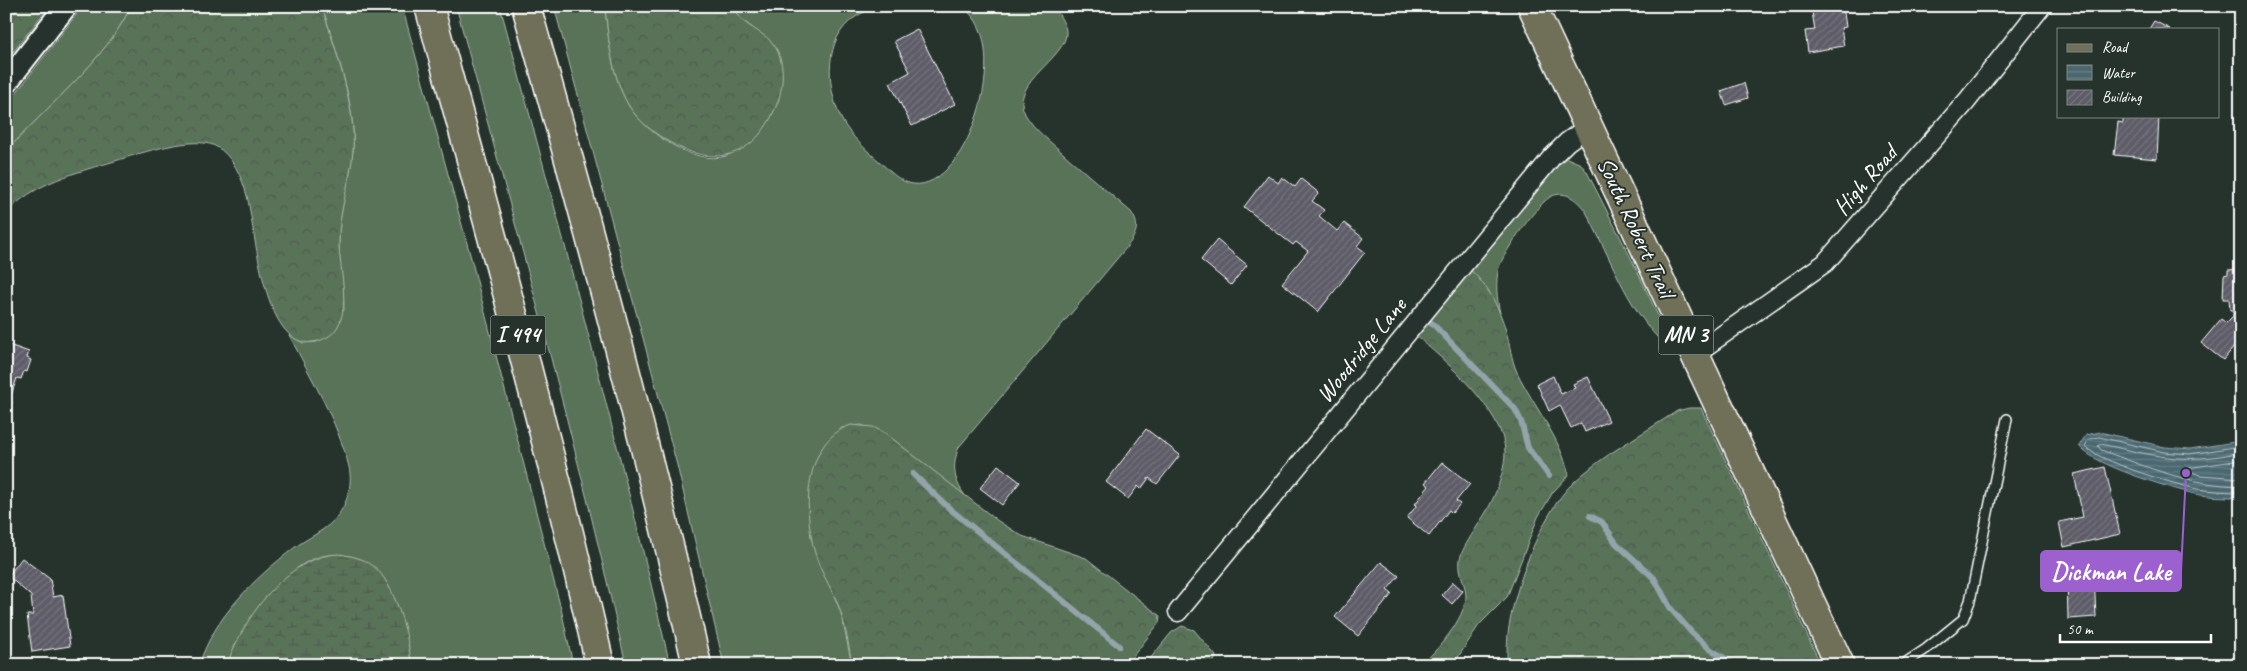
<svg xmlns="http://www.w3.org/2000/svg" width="2247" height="671" font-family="Caveat,sans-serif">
<defs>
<pattern id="forest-crowns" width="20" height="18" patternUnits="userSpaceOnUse" patternTransform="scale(1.25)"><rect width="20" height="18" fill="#597359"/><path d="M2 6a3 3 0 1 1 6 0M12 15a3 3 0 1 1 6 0" fill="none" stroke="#515a51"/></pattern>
<pattern id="wetland-marsh" width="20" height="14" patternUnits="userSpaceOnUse" patternTransform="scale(1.25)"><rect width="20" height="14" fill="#597359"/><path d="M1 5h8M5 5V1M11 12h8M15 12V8" fill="none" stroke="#515a51"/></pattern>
<pattern id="water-rules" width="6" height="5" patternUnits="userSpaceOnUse" patternTransform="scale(1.25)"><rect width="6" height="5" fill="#4b6871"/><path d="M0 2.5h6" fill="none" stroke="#667f86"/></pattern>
<pattern id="building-hatch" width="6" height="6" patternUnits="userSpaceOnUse" patternTransform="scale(1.25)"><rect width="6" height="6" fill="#5d5c67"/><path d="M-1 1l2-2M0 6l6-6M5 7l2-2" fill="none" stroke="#75747e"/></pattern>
</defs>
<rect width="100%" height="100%" fill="#26332d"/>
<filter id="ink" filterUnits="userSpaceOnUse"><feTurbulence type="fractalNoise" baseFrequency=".02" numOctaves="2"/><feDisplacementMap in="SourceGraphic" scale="10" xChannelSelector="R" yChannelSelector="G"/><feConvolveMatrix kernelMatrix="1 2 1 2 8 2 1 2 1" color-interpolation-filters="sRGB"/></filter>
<g filter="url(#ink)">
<g fill="#597359" stroke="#acb9ac">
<path d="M 83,6 L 131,6 C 105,62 46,106 6,152 L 6,106 Z"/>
<path d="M 322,6 L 402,6 L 471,258 L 562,613 L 573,665 L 411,665 C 410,646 403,627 397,609 C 389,583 378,561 349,556 C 309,548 287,575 264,603 C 249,622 235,641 227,665 L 199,665 C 214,617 255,578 294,548 C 307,538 323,532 334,520 C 347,506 353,485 349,467 C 338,422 310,376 289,335 L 303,343 L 317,342 L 344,310 C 344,284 338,259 339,234 C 340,206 350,179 353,151 C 357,108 335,48 322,6 Z"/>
<path d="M 456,6 L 500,6 C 560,225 619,444 670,665 L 626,665 C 577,443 515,225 456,6 Z"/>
<path d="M 554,6 L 605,6 C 608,38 612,78 629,106 C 645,132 694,166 726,156 C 732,154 737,149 742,145 C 765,129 768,126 779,99 L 754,29 L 741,19 L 733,6 L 879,6 C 868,10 858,14 849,22 C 823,45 827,93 843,122 C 851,136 866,150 879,161 C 889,170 899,182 913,184 C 969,192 1018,33 959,6 L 1054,6 C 1058,14 1064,21 1066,30 C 1070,57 1008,82 1025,114 C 1034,130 1052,143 1065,155 C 1087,174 1109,193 1131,212 C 1141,226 1136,235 1126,248 L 959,447 C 951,467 954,483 968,499 L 885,433 L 861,425 L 841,428 L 809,498 L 811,538 L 841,613 L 852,665 L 724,665 L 677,465 Z"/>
<path d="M 1567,158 L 1581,164 L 1587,172 L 1636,268 L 1676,355 C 1629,317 1613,261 1585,210 C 1577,200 1566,190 1552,196 C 1539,201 1504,252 1499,267 C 1495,282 1497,299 1500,313 L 1487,288 L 1469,269 L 1559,161 Z"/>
</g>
<g fill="url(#forest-crowns)" stroke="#acb9ac">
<path d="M 6,6 L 49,6 L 6,61 Z"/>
<path d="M 131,6 L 322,6 C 335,50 356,105 353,150 C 351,182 338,211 339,243 C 339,274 360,335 313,342 C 263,350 255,227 247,196 C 242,178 233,155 215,146 C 195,135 137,154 115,161 C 78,172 32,183 6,214 L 6,152 C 46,106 105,62 131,6 Z"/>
<path d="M 605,6 L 733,6 C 736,10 738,16 741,19 C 753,31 771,35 778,52 C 785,68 783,88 777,104 C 758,154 719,170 671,143 C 655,134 639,122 629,106 C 612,78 608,38 605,6 Z"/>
<path d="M 1469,269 C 1488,285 1499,307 1506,331 C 1510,344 1511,359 1517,372 C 1534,407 1560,437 1569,475 L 1553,492 L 1538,517 L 1507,597 L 1479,625 L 1453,665 L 1420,665 C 1437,652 1465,618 1466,597 C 1466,584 1458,573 1460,559 C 1462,546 1484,518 1491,503 C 1498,488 1505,469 1505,452 C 1505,411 1443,359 1414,334 Z"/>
<path d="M 1689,408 L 1701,408 L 1821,665 L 1507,665 C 1507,655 1507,644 1508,634 C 1513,591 1541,513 1573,483 C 1601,456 1644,433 1677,411 Z"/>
<path d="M 851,425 L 873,427 L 885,433 L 998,521 L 1022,536 L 1086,558 L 1160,616 L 1159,623 L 1126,665 L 852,665 C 848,641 844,616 834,595 C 827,581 819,568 815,553 C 803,512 803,441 851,425 Z"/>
<path d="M 1182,626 L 1194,630 L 1216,656 L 1213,665 L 1145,665 L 1171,633 Z"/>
</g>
<path fill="url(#wetland-marsh)" stroke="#acb9ac" d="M 339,554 C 351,556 363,558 372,565 C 394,580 410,639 411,665 L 227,665 C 243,619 286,556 339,554 Z"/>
<path fill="url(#water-rules)" stroke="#93a4aa" d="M 2100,432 L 2165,447 L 2190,449 L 2241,441 L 2241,497 C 2226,497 2210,497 2195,494 C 2169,488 2093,465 2079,446 L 2086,435 Z"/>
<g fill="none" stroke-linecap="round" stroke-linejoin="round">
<g stroke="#b7c3c6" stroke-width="1">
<path d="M 2241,446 L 2190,454 L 2164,452 L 2099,437 L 2089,439 L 2085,446 C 2095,460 2178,486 2198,489 C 2212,491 2226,492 2241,492"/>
<path d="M 2241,452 C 2184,465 2155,456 2101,444 L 2098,446 L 2101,450 C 2149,468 2189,485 2241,486"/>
<path d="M 2241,460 L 2188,468 L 2186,470 L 2200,475 L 2241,478"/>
</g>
<g stroke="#93a4aa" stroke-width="6">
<path d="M 1432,323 L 1515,409 L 1521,421 L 1528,448 L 1549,476"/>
<path d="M 913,474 L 950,509 L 1119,646"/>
<path d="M 1590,516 L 1602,522 L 1616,543 L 1654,578 L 1671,609 L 1692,633 L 1710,649 L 1736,665"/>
</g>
</g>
<g fill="url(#building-hatch)" stroke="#fff">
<path d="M 1811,6 L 1843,6 L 1846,27 L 1841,28 L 1844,46 L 1808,52 L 1805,31 L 1815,30 Z"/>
<path d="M 2154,21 L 2170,29 L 2149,29 Z"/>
<path d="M 917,29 L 955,104 L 912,126 L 890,83 L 910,72 L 894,41 Z"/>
<path d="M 1744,83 L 1748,98 L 1726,105 L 1721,91 Z"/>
<path d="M 2123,116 L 2159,116 L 2157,159 L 2114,155 L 2118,122 L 2123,123 Z"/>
<path d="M 1268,175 L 1278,183 L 1282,177 L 1295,187 L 1301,179 L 1319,193 L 1312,201 L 1324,210 L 1319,216 L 1337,231 L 1344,223 L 1363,238 L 1357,246 L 1365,252 L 1318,312 L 1282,283 L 1308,251 L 1296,242 L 1293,245 L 1244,207 Z"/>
<path d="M 1217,240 L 1247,265 L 1231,285 L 1201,260 Z"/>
<path d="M 2241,269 L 2241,339 L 2223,360 L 2201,343 L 2221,319 L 2226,323 L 2233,316 L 2233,310 L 2230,310 L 2229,299 L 2223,299 L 2224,275 L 2228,274 L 2228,270 Z"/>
<path d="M 6,344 L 29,352 L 27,358 L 31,360 L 27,372 L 24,371 L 21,379 L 17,378 L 9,401 L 12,402 L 9,414 L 6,413 Z"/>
<path d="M 1553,376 L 1561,394 L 1575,388 L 1573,384 L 1588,377 L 1609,421 L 1585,432 L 1581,423 L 1571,428 L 1560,405 L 1549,411 L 1537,384 Z"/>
<path d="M 1146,429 L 1180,455 L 1157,484 L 1149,478 L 1141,489 L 1138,486 L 1128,499 L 1106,482 Z"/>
<path d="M 1442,462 L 1470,484 L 1456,501 L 1460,504 L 1452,513 L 1449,510 L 1429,536 L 1407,518 L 1417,505 L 1415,504 L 1429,486 L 1425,483 Z"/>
<path d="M 998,465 L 1020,482 L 1002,505 L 980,488 Z"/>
<path d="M 2105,467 L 2120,534 L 2064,547 L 2059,522 L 2083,517 L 2074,474 Z"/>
<path d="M 22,558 L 50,579 L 53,597 L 63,595 L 70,646 L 32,652 L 27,615 L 33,615 L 31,596 L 8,576 Z"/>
<path d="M 1381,562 L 1399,576 L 1387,590 L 1392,594 L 1358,636 L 1335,617 Z"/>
<path d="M 2094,575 L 2096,617 L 2068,619 L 2067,576 Z"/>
<path d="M 1453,582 L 1463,591 L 1452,604 L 1442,595 Z"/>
</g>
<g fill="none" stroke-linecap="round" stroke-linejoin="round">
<defs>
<path id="service" d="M 1902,665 L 1926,649 L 1963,619 L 1970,601 L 2007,419"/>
<g id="minor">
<path d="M 1695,354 L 1825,263 L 1967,101 L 2042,6"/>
<path d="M 1178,612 L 1552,157 L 1567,142 L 1589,126"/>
</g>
<path id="tertiary" d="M 6,83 L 66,6"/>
<path id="primary" d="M 1532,6 L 1840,665"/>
<g id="motorway">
<path d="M 429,6 C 489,225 550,443 600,665"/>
<path d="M 526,6 C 588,224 647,444 697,665"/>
</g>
</defs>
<use href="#service" stroke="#fff" stroke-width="12"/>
<use href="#minor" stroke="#fff" stroke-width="21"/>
<use href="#tertiary" stroke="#fff" stroke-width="25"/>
<use href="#primary" stroke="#fff" stroke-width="31"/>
<use href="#motorway" stroke="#fff" stroke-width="31"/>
<use href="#service" stroke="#26332d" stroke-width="9"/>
<use href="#minor" stroke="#26332d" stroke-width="18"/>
<use href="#tertiary" stroke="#26332d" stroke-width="21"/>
<use href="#primary" stroke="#706f59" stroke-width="28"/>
<use href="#motorway" stroke="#706f59" stroke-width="28"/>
</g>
</g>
<g text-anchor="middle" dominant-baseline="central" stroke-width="4" stroke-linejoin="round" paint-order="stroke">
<g fill="#26332d" stroke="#bec2c0" stroke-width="1">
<rect x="490.5" y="315.5" width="55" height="39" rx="4"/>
<rect x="1658.5" y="315.5" width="55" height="39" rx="4"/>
</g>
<g font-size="22" font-weight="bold" fill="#fff">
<text x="518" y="335">I 494</text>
<text x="1686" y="335">MN 3</text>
</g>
<g font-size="24" fill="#fff" stroke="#26332d">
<text transform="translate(1865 180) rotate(-49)">High Road</text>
<text transform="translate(1636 227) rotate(65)">South Robert Trail</text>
<text transform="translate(1361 350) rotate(-51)">Woodridge Lane</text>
</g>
</g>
<path fill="none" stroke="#9c61cf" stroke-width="2" d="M2186 473L2181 571"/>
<circle fill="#9c61cf" stroke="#26332d" stroke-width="2" cx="2186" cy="473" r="5"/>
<rect fill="#9c61cf" stroke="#9c61cf" stroke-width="2" x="2041" y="551" width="140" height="40" rx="5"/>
<g font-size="25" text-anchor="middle" font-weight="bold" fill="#fff">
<text x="2111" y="580">Dickman Lake</text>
</g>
<rect width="2247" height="671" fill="none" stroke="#26332d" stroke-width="25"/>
<rect x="12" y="12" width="2222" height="646" fill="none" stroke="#fff" stroke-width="2" filter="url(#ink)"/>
<rect x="2057" y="28" width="162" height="90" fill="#26332d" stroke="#7d8581"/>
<rect x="2067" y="44" width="25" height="8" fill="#706f59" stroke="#7d8581"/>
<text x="2102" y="52" font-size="15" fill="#ffffff">Road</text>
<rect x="2067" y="65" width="25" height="15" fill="url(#water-rules)" stroke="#7d8581"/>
<text x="2102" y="78" font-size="15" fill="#ffffff">Water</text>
<rect x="2067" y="90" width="25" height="15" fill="url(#building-hatch)" stroke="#7d8581"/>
<text x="2102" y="102" font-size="15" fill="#ffffff">Building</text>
<path d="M2060 634v8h151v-8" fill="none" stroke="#ffffff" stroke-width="2.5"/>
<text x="2067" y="634" font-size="15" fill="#ffffff" stroke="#26332d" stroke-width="4" paint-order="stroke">50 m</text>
</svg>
